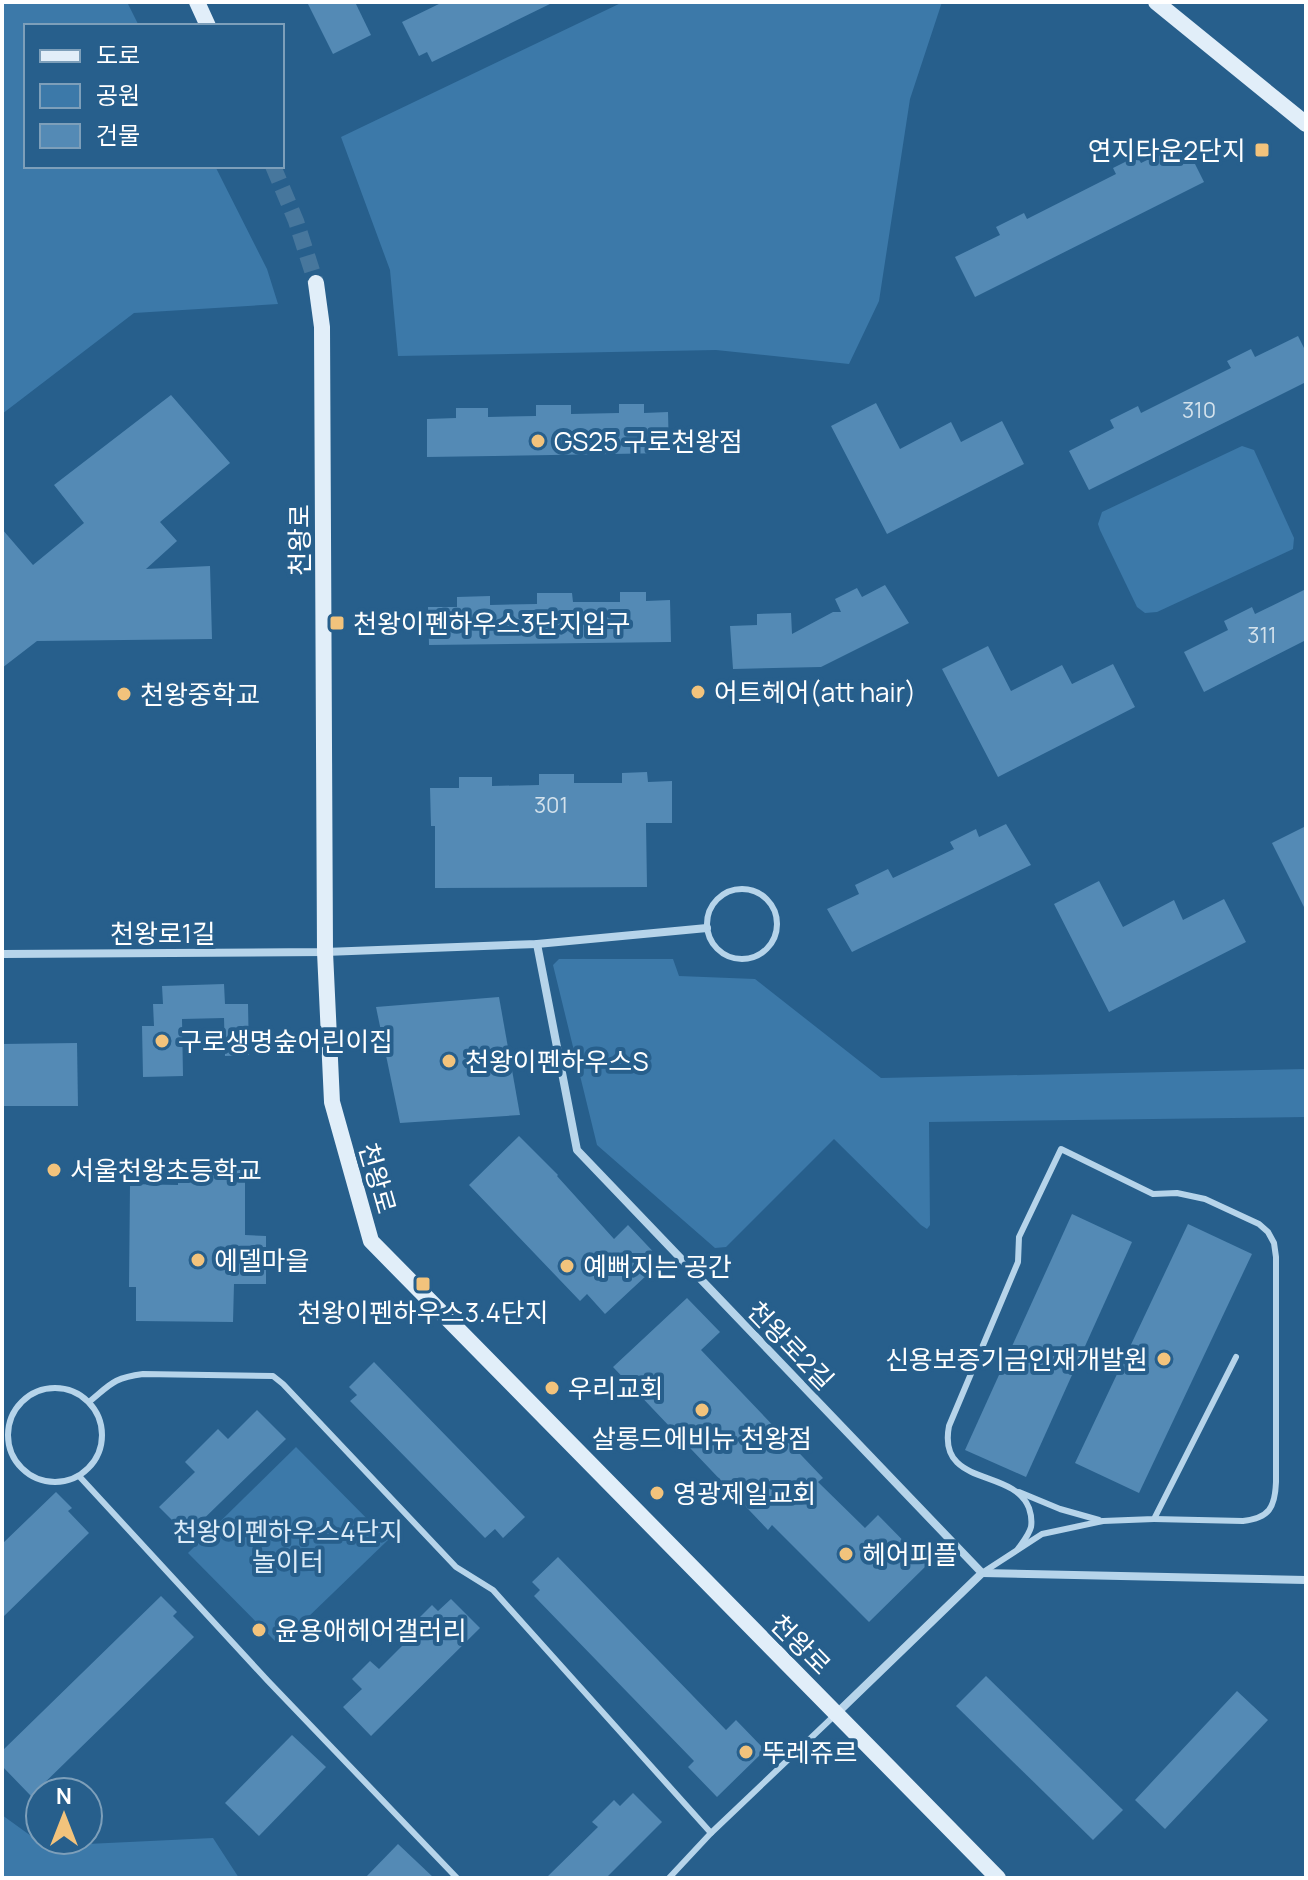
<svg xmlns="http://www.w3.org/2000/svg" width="1308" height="1880" font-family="Manrope,'Noto Sans KR',sans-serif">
<rect width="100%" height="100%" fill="#275f8c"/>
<g fill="#3c79a9">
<path d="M 2,2 L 127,2 L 139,26 L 26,26 L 26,166 L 215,166 L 267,269 L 278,304 L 134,313 L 2,414 Z"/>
<path d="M 623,2 L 942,2 L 910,99 L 879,301 L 849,364 L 716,350 L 398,356 L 390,270 L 341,137 Z"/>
<path d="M 1242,446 L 1254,450 L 1294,538 L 1293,549 L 1157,612 L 1145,613 L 1137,607 L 1100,530 L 1098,524 L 1102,512 Z"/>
<path d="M 559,959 L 673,959 L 679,976 L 755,979 L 881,1078 L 1306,1069 L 1306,1117 L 929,1122 L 930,1225 L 927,1229 L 921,1225 L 834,1139 L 726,1247 L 715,1248 L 597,1145 L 553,965 Z"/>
<path d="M 296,1447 L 388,1540 L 279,1645 L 188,1553 Z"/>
<path d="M 2,1815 L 45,1846 L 213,1838 L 239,1878 L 2,1878 Z"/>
</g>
<g fill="#548ab5">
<path d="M 307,2 L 355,2 L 371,35 L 333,54 Z"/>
<path d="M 443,2 L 554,2 L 432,62 L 427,52 L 419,56 L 402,22 Z"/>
<path d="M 1184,142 L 1204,182 L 975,297 L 955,257 L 1000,235 L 996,227 L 1024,213 L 1027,219 L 1116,174 L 1113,168 L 1137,156 L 1141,163 Z"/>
<path d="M 1298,336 L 1306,352 L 1306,382 L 1089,490 L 1069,451 L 1114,428 L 1110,420 L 1138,406 L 1141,413 L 1231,368 L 1227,361 L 1251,349 L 1255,357 Z"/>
<path d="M 171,395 L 230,463 L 160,522 L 177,541 L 146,569 L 210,566 L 212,639 L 37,641 L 2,668 L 2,529 L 33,565 L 84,523 L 54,485 Z"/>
<path d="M 876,403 L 900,449 L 951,422 L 961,442 L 1002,421 L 1024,464 L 887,534 L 831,426 Z"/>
<path d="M 619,404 L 644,404 L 644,413 L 668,412 L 669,453 L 427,457 L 427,419 L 456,418 L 456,408 L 488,408 L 488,417 L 536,416 L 536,405 L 571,405 L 571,414 L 619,413 Z"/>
<path d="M 885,585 L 909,623 L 821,667 L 733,669 L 730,626 L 757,625 L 757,614 L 791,613 L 792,634 L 833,612 L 841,612 L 835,599 L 857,588 L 862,597 Z"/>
<path d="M 1306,589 L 1306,640 L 1204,692 L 1184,652 L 1228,630 L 1224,621 L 1252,607 L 1255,614 Z"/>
<path d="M 620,592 L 646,592 L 646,601 L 670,600 L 671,642 L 429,645 L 428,607 L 457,607 L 457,597 L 490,596 L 490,605 L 537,604 L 537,593 L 572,593 L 573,602 L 620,602 Z"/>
<path d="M 988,646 L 1011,691 L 1062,665 L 1072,684 L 1113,664 L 1135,707 L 998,777 L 942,669 Z"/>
<path d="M 647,772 L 648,782 L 672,781 L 672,823 L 646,823 L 647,887 L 435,888 L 435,826 L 431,826 L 430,788 L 459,788 L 459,777 L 492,777 L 492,786 L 539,785 L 539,774 L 574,774 L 574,783 L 622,783 L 622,773 Z"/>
<path d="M 1006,824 L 1031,865 L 852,952 L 827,909 L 859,894 L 855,885 L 888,869 L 893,878 L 954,849 L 950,842 L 976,829 L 979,837 Z"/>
<path d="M 1306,826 L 1306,911 L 1272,843 Z"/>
<path d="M 1099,881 L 1123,927 L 1174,900 L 1183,920 L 1224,899 L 1246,942 L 1109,1012 L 1054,904 Z"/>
<path d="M 224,984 L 225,1004 L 248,1004 L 249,1055 L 225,1056 L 224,1018 L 182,1019 L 183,1076 L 143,1077 L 142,1026 L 154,1026 L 153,1004 L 163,1004 L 162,986 Z"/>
<path d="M 499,997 L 520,1115 L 400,1123 L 376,1007 Z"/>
<path d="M 77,1043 L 78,1106 L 2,1106 L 2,1044 Z"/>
<path d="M 519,1136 L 558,1175 L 557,1176 L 614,1239 L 628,1225 L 662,1261 L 605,1314 L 587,1294 L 580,1301 L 469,1185 Z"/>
<path d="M 178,1170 L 245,1170 L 245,1235 L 266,1236 L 266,1284 L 234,1284 L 233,1322 L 136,1321 L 136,1287 L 129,1287 L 130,1184 L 178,1185 Z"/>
<path d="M 1072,1214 L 1132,1242 L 1026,1477 L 965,1450 Z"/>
<path d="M 1188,1224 L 1252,1254 L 1139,1493 L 1075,1463 Z"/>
<path d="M 687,1298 L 720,1332 L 701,1350 L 823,1478 L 818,1482 L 865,1528 L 878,1515 L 927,1565 L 869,1622 L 772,1525 L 768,1530 L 613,1367 Z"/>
<path d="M 374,1362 L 525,1517 L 503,1538 L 495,1529 L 485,1538 L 350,1401 L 357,1395 L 349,1387 Z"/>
<path d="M 257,1410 L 286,1439 L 187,1535 L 159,1507 L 195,1472 L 185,1462 L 218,1429 L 228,1439 Z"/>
<path d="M 56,1492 L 72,1508 L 68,1511 L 89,1533 L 2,1618 L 2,1544 Z"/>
<path d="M 558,1557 L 726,1730 L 736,1720 L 765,1750 L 717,1797 L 688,1767 L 694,1761 L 534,1596 L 540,1590 L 532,1582 Z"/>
<path d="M 161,1596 L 177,1612 L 173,1616 L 194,1637 L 31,1796 L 2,1766 L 2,1751 Z"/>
<path d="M 451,1599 L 480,1628 L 371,1736 L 343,1707 L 362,1689 L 352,1679 L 370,1661 L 379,1669 L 415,1633 L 410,1627 L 432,1605 L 438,1611 Z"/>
<path d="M 986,1676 L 1123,1810 L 1093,1840 L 956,1706 Z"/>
<path d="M 1237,1691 L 1268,1720 L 1165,1829 L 1135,1800 Z"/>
<path d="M 292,1735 L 326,1767 L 259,1836 L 225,1803 Z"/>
<path d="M 633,1793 L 662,1822 L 606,1878 L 546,1878 L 598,1827 L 592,1822 L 614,1800 L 620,1806 Z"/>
<path d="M 398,1844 L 434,1878 L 365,1878 Z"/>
</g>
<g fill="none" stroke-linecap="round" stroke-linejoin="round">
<path stroke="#47779d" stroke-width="16" stroke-dasharray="16 8" stroke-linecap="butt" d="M 273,166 L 296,221 L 316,283"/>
<g stroke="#b6d4ea" stroke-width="6">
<circle cx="742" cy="924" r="35"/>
<circle cx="55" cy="1435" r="47"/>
<path d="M 89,1402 C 111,1384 113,1378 143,1374 L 273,1376 L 283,1384 L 456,1567 L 493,1590 L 711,1833"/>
<path d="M 79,1476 L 268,1681 L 457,1878"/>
<path d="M 1019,1492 L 1060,1509 L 1099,1520"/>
<path d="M 1018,1549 C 1022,1543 1029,1535 1031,1527 C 1032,1521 1031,1514 1029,1508 C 1013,1467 937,1488 949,1426 L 1018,1262 L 1019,1237 L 1061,1149 L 1153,1194 L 1177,1193 L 1205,1199 L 1259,1224 L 1268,1232 L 1274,1243 L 1276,1257 L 1276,1482 C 1275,1508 1269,1518 1243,1521 L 1154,1519"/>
<path d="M 982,1573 L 1042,1534 L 1103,1521 L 1154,1519 L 1236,1357"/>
<path d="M 669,1878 L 711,1833 L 836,1714"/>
</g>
<g stroke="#b6d4ea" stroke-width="8">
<path d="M 537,944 L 577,1150 L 982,1573 L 836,1714"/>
<path d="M 2,954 L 325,952 L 537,944 L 707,928"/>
<path d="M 982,1573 L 1306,1580"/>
</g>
<g stroke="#e1eef9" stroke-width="16">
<path d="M 197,2 L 208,26"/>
<path d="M 1156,2 L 1306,124"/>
<path d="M 316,283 L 322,327 L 325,952 L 332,1102 L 371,1241 L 998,1878"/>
</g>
</g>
<g fill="#f2c37c" stroke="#275f8c" stroke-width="3">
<rect x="1254" y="142" width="16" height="16" rx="4"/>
<circle cx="538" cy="441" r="8"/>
<rect x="329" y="615" width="16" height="16" rx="4"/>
<circle cx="698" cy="692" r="8"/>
<circle cx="124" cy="694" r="8"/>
<circle cx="162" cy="1041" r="8"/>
<circle cx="449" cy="1061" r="8"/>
<circle cx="54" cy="1170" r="8"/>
<circle cx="198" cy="1260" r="8"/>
<circle cx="567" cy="1266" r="8"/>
<rect x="415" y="1276" width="16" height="16" rx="4"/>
<circle cx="1164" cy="1359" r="8"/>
<circle cx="552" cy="1388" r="8"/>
<circle cx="702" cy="1410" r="8"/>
<circle cx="657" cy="1493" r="8"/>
<circle cx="846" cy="1554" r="8"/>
<circle cx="259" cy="1630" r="8"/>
<circle cx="746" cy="1752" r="8"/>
</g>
<g text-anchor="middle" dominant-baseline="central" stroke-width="8" stroke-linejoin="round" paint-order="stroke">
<g font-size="22" fill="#d4e2ec">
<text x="1199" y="410">310</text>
<text x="1262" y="635">311</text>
<text x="551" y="805">301</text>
</g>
<g font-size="26" fill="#fff" stroke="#275f8c" text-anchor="start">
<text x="1246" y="150" text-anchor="end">연지타운2단지</text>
<text x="554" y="441">GS25 구로천왕점</text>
<text x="353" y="623">천왕이펜하우스3단지입구</text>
<text x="714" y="692">어트헤어(att hair)</text>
<text x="140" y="694">천왕중학교</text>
<text x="178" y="1041">구로생명숲어린이집</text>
<text x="465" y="1061">천왕이펜하우스S</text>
<text x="70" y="1170">서울천왕초등학교</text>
<text x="214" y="1260">에델마을</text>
<text x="583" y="1266">예뻐지는 공간</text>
<text x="423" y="1312" text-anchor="middle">천왕이펜하우스3.4단지</text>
<text x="1148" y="1359" text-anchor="end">신용보증기금인재개발원</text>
<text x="568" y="1388">우리교회</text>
<text x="702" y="1438" text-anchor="middle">살롱드에비뉴 천왕점</text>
<text x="673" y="1493">영광제일교회</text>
<text x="862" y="1554">헤어피플</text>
<text x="275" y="1630">윤용애헤어갤러리</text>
<text x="762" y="1752">뚜레쥬르</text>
</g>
<g font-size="26" fill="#fff" stroke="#275f8c">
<text transform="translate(299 540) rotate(-90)">천왕로</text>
<text x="163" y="933">천왕로1길</text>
<text transform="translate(378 1178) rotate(74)">천왕로</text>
<text transform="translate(791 1345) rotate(46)">천왕로2길</text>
<text transform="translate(801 1644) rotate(45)">천왕로</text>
</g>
<g font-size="26" fill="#dbebf8" stroke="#275f8c">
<text x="288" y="1531">천왕이펜하우스4단지<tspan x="288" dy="30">놀이터</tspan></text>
</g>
</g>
<rect width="1308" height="1880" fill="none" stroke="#ffffff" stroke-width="8"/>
<rect x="24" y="24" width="260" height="144" fill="#275f8c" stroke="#7d9fba" stroke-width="2"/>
<rect x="40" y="50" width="40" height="12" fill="#e1eef9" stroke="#7d9fba" stroke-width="2"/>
<text x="96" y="64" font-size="24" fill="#ffffff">도로</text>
<rect x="40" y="84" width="40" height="24" fill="#3c79a9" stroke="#7d9fba" stroke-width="2"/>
<text x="96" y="104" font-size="24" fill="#ffffff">공원</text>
<rect x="40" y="124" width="40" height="24" fill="#548ab5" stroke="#7d9fba" stroke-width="2"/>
<text x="96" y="144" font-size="24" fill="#ffffff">건물</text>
<g transform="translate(64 1816)"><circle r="38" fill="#275f8c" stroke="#7d9fba" stroke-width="2"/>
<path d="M0-6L14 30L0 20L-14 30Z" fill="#f2c37c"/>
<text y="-12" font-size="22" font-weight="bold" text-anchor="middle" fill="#ffffff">N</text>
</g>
</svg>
